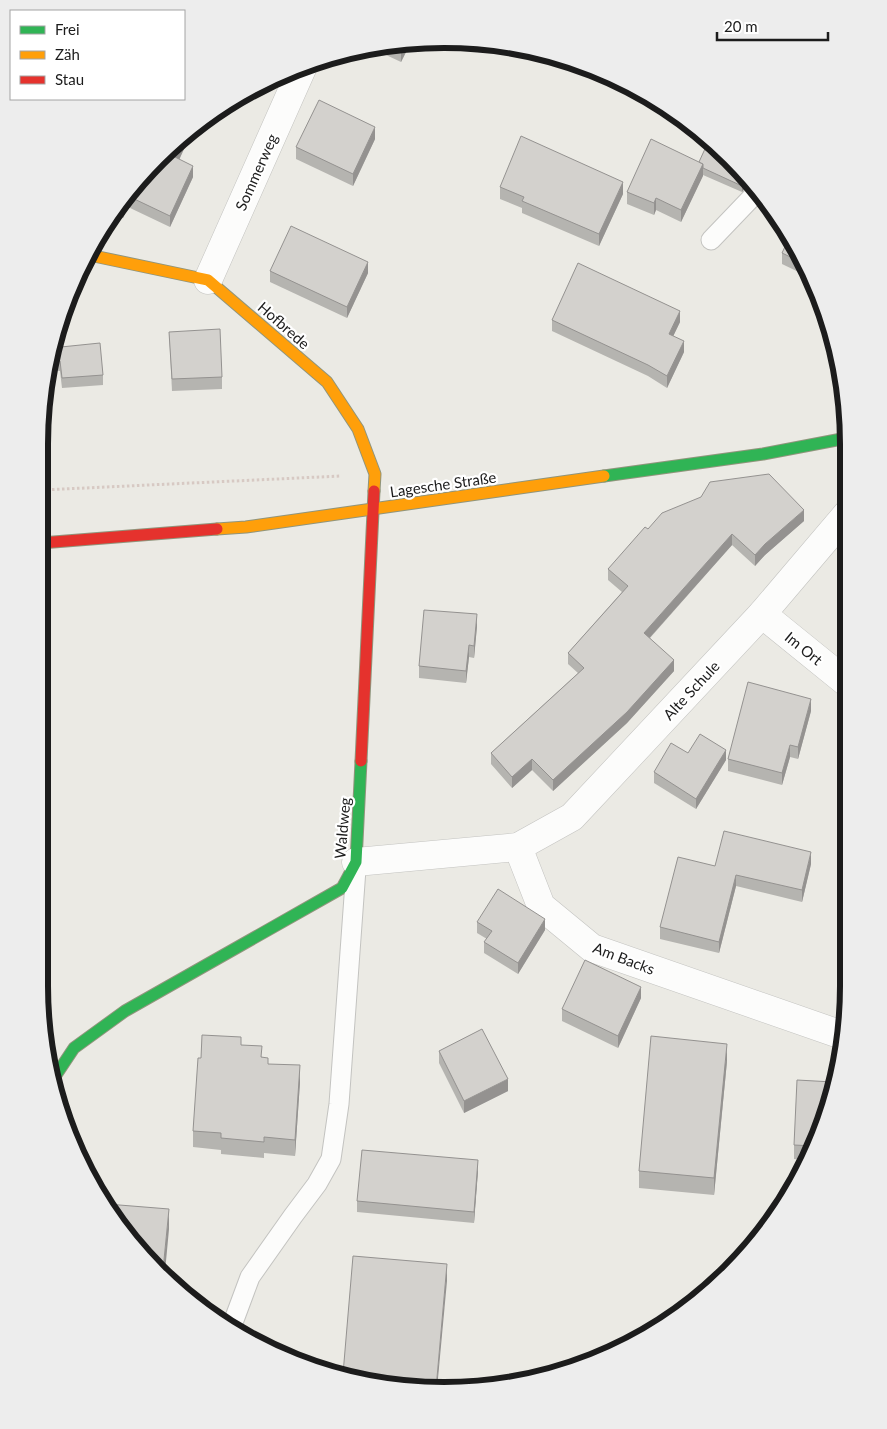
<svg xmlns="http://www.w3.org/2000/svg" width="887" height="1429" font-family="Lato,sans-serif">
<rect width="100%" height="100%" fill="#ebeae4"/>
<g fill="none" stroke-linecap="round" stroke-linejoin="round">
<defs>
<g id="lane">
<path d="M 711,240 L 755,194 L 757,190"/>
<path d="M 231,1328 L 250,1277 L 293,1216 L 317,1184 L 331,1159 L 339,1104 L 356,869"/>
</g>
<g id="street">
<path d="M 208,280 L 304,64"/>
<path d="M 762,614 L 846,682"/>
<path d="M 518,847 L 541,906 L 592,948 L 845,1036"/>
<path d="M 356,862 L 518,847 L 572,817 L 762,614 L 847,514"/>
</g>
<g id="fast">
<path d="M 604,476 L 763,454 L 847,438"/>
<path d="M 54,1078 L 74,1048 L 125,1011 L 342,888 L 356,862 L 361,761"/>
</g>
<g id="slow">
<path d="M 89,255 L 208,280 L 327,382 L 358,429 L 375,474 L 374,491"/>
<path d="M 217,529 L 246,527 L 604,476"/>
</g>
<g id="jam">
<path d="M 41,543 L 217,529"/>
<path d="M 361,761 L 374,491"/>
</g>
</defs>
<use href="#lane" stroke="#c3c3c0" stroke-width="21"/>
<use href="#street" stroke="#c3c3c0" stroke-width="29"/>
<use href="#fast" stroke="#90957c" stroke-width="13"/>
<use href="#slow" stroke="#90957c" stroke-width="13"/>
<use href="#jam" stroke="#90957c" stroke-width="13"/>
<path stroke="#d7c9c3" stroke-width="3" stroke-dasharray="2.5 2.5" stroke-linecap="butt" d="M 42,490 L 341,476"/>
<use href="#lane" stroke="#fcfcfb" stroke-width="19"/>
<use href="#street" stroke="#fcfcfb" stroke-width="28"/>
<use href="#fast" stroke="#30b455" stroke-width="11"/>
<use href="#slow" stroke="#ff9f0a" stroke-width="11"/>
<use href="#jam" stroke="#e5322d" stroke-width="11"/>
</g>
<g fill="#b5b4b0">
<path d="M 390,42 L 411,42 L 401,62 L 369,47 Z"/>
<path d="M 194,127 L 179,159 L 193,177 L 170,227 L 128,207 L 123,218 L 113,214 L 122,197 L 176,139 Z"/>
<path d="M 375,139 L 353,186 L 296,159 L 296,147 Z"/>
<path d="M 699,162 L 748,177 L 751,181 L 742,192 L 703,175 L 681,222 L 656,210 L 654,215 L 627,204 L 627,192 Z"/>
<path d="M 500,187 L 623,194 L 599,246 L 522,213 L 522,208 L 500,199 Z"/>
<path d="M 794,241 L 809,277 L 782,264 L 782,253 Z"/>
<path d="M 270,271 L 368,273 L 347,318 L 270,282 Z"/>
<path d="M 64,310 L 62,347 L 103,375 L 103,385 L 62,388 L 60,371 L 48,370 Z"/>
<path d="M 552,320 L 680,322 L 673,336 L 684,352 L 667,388 L 648,376 L 552,331 Z"/>
<path d="M 169,332 L 222,377 L 222,389 L 172,391 Z"/>
<path d="M 804,521 L 765,555 L 755,566 L 732,545 L 650,638 L 674,671 L 627,723 L 553,791 L 532,770 L 512,788 L 491,764 L 491,753 L 578,673 L 568,664 L 568,653 L 622,592 L 608,580 L 608,569 L 648,529 Z"/>
<path d="M 477,626 L 474,658 L 469,657 L 466,683 L 419,678 L 419,666 Z"/>
<path d="M 811,711 L 798,759 L 790,757 L 782,785 L 728,771 L 728,759 Z"/>
<path d="M 688,753 L 726,760 L 696,809 L 654,783 L 654,772 Z"/>
<path d="M 811,864 L 802,902 L 736,886 L 719,953 L 660,939 L 660,927 L 715,866 Z"/>
<path d="M 477,922 L 545,930 L 518,974 L 484,953 L 484,942 L 487,939 L 477,933 Z"/>
<path d="M 641,998 L 618,1048 L 562,1021 L 562,1009 Z"/>
<path d="M 241,1045 L 262,1057 L 268,1064 L 300,1082 L 295,1156 L 264,1153 L 264,1158 L 221,1154 L 221,1150 L 193,1147 L 193,1131 Z"/>
<path d="M 439,1051 L 508,1091 L 464,1113 L 439,1063 Z"/>
<path d="M 727,1061 L 714,1195 L 639,1188 L 639,1171 Z"/>
<path d="M 818,1140 L 806,1160 L 794,1159 L 794,1145 Z"/>
<path d="M 478,1171 L 474,1223 L 357,1212 L 357,1201 Z"/>
</g>
<g fill="#949290">
<path d="M 405,42 L 411,42 L 401,62 L 401,50 Z"/>
<path d="M 194,127 L 175,169 L 175,157 L 186,132 Z"/>
<path d="M 375,127 L 375,139 L 353,186 L 353,174 Z"/>
<path d="M 703,164 L 703,176 L 681,222 L 681,210 Z"/>
<path d="M 193,166 L 193,177 L 170,227 L 170,216 Z"/>
<path d="M 749,178 L 751,181 L 742,192 L 742,186 Z"/>
<path d="M 623,182 L 623,194 L 599,246 L 599,234 Z"/>
<path d="M 128,196 L 128,207 L 123,218 L 123,207 Z"/>
<path d="M 656,198 L 656,210 L 654,215 L 654,203 Z"/>
<path d="M 368,262 L 368,273 L 347,318 L 347,307 Z"/>
<path d="M 680,311 L 680,322 L 669,345 L 669,334 Z"/>
<path d="M 684,341 L 684,352 L 667,388 L 667,376 Z"/>
<path d="M 804,510 L 804,521 L 765,555 L 755,566 L 755,555 L 765,544 Z"/>
<path d="M 732,534 L 732,545 L 644,644 L 644,633 Z"/>
<path d="M 477,614 L 477,626 L 474,658 L 474,646 Z"/>
<path d="M 469,645 L 469,657 L 466,683 L 466,671 Z"/>
<path d="M 674,660 L 674,671 L 627,723 L 553,791 L 553,780 Z"/>
<path d="M 811,699 L 811,711 L 798,759 L 798,747 Z"/>
<path d="M 790,745 L 790,757 L 782,785 L 782,773 Z"/>
<path d="M 726,750 L 726,760 L 696,809 L 696,799 Z"/>
<path d="M 532,759 L 532,770 L 512,788 L 512,777 Z"/>
<path d="M 811,852 L 811,864 L 802,902 L 802,890 Z"/>
<path d="M 736,875 L 736,886 L 719,953 L 719,942 Z"/>
<path d="M 545,919 L 545,930 L 518,974 L 518,963 Z"/>
<path d="M 641,987 L 641,998 L 618,1048 L 618,1036 Z"/>
<path d="M 727,1044 L 727,1061 L 714,1195 L 714,1178 Z"/>
<path d="M 300,1065 L 300,1082 L 295,1156 L 295,1140 Z"/>
<path d="M 508,1079 L 508,1091 L 464,1113 L 464,1101 Z"/>
<path d="M 478,1160 L 478,1171 L 474,1223 L 474,1212 Z"/>
<path d="M 169,1209 L 169,1229 L 165,1272 L 163,1270 Z"/>
<path d="M 447,1264 L 447,1281 L 437,1389 L 436,1389 Z"/>
</g>
<g fill="#d3d1cd" stroke="#949290">
<path d="M 390,42 L 405,42 L 401,50 L 386,43 Z"/>
<path d="M 319,100 L 375,127 L 353,174 L 296,147 Z"/>
<path d="M 186,132 L 175,157 L 193,166 L 170,216 L 128,196 L 123,207 L 118,205 L 122,197 L 176,139 Z"/>
<path d="M 521,136 L 623,182 L 599,234 L 522,201 L 524,197 L 500,187 Z"/>
<path d="M 651,139 L 703,164 L 681,210 L 656,198 L 654,203 L 627,192 Z"/>
<path d="M 709,140 L 749,178 L 742,186 L 703,168 L 703,164 L 699,162 Z"/>
<path d="M 291,226 L 368,262 L 347,307 L 270,271 Z"/>
<path d="M 790,236 L 794,241 L 803,263 L 782,253 Z"/>
<path d="M 578,263 L 680,311 L 669,334 L 684,341 L 667,376 L 648,365 L 552,320 Z"/>
<path d="M 63,312 L 61,347 L 100,343 L 103,375 L 62,378 L 60,361 L 50,360 Z"/>
<path d="M 220,329 L 222,377 L 172,379 L 169,332 Z"/>
<path d="M 769,474 L 804,510 L 765,544 L 755,555 L 732,534 L 644,633 L 674,660 L 627,712 L 553,780 L 532,759 L 512,777 L 491,753 L 584,668 L 568,653 L 628,586 L 608,569 L 645,527 L 648,529 L 662,513 L 701,497 L 710,482 Z"/>
<path d="M 424,610 L 477,614 L 474,646 L 469,645 L 466,671 L 419,666 Z"/>
<path d="M 748,682 L 811,699 L 798,747 L 790,745 L 782,773 L 728,759 Z"/>
<path d="M 700,734 L 726,750 L 696,799 L 654,772 L 671,743 L 688,753 Z"/>
<path d="M 724,831 L 811,852 L 802,890 L 736,875 L 719,942 L 660,927 L 678,857 L 715,866 Z"/>
<path d="M 498,889 L 545,919 L 518,963 L 484,942 L 492,931 L 477,922 Z"/>
<path d="M 585,960 L 641,987 L 618,1036 L 562,1009 Z"/>
<path d="M 482,1029 L 508,1079 L 464,1101 L 439,1051 Z"/>
<path d="M 202,1035 L 241,1037 L 241,1045 L 262,1046 L 261,1057 L 268,1058 L 268,1064 L 300,1065 L 295,1140 L 264,1137 L 264,1142 L 221,1138 L 221,1133 L 193,1131 L 198,1058 L 201,1058 Z"/>
<path d="M 651,1036 L 727,1044 L 714,1178 L 639,1171 Z"/>
<path d="M 797,1080 L 833,1082 L 818,1140 L 814,1146 L 794,1145 Z"/>
<path d="M 362,1150 L 478,1160 L 474,1212 L 357,1201 Z"/>
<path d="M 107,1204 L 169,1209 L 163,1270 L 122,1232 Z"/>
<path d="M 353,1256 L 447,1264 L 436,1389 L 343,1374 Z"/>
</g>
<g text-anchor="middle" dominant-baseline="central" stroke-width="4.5" stroke-linejoin="round" paint-order="stroke">
<g font-size="15" fill="#1c1c1c" stroke="#fff">
<text transform="translate(256 172) rotate(-66)">Sommerweg</text>
<text transform="translate(284 325) rotate(41)">Hofbrede</text>
<text transform="translate(443 484) rotate(-8)">Lagesche Straße</text>
<text transform="translate(804 648) rotate(39)">Im Ort</text>
<text transform="translate(691 690) rotate(-47)">Alte Schule</text>
<text transform="translate(342 828) rotate(-85)">Waldweg</text>
<text transform="translate(624 958) rotate(21)">Am Backs</text>
</g>
</g>
<path d="M0 0H887V1429H0ZM444 48H444A396 396 0 0 1 840 444V986A396 396 0 0 1 444 1382H444A396 396 0 0 1 48 986V444A396 396 0 0 1 444 48Z" fill="#ededed" fill-rule="evenodd"/>
<path fill="none" stroke="#1c1c1c" stroke-width="6" d="M444 48H444A396 396 0 0 1 840 444V986A396 396 0 0 1 444 1382H444A396 396 0 0 1 48 986V444A396 396 0 0 1 444 48Z"/>
<rect x="10" y="10" width="175" height="90" fill="#ffffff" stroke="#a4a4a4"/>
<rect x="20" y="26" width="25" height="8" fill="#30b455" stroke="#a4a4a4"/>
<text x="55" y="35" font-size="15" fill="#1c1c1c">Frei</text>
<rect x="20" y="51" width="25" height="8" fill="#ff9f0a" stroke="#a4a4a4"/>
<text x="55" y="60" font-size="15" fill="#1c1c1c">Zäh</text>
<rect x="20" y="76" width="25" height="8" fill="#e5322d" stroke="#a4a4a4"/>
<text x="55" y="85" font-size="15" fill="#1c1c1c">Stau</text>
<path d="M717 32v8h111v-8" fill="none" stroke="#1c1c1c" stroke-width="2.5"/>
<text x="724" y="32" font-size="15" fill="#1c1c1c" stroke="#ffffff" stroke-width="4" paint-order="stroke">20 m</text>
</svg>
